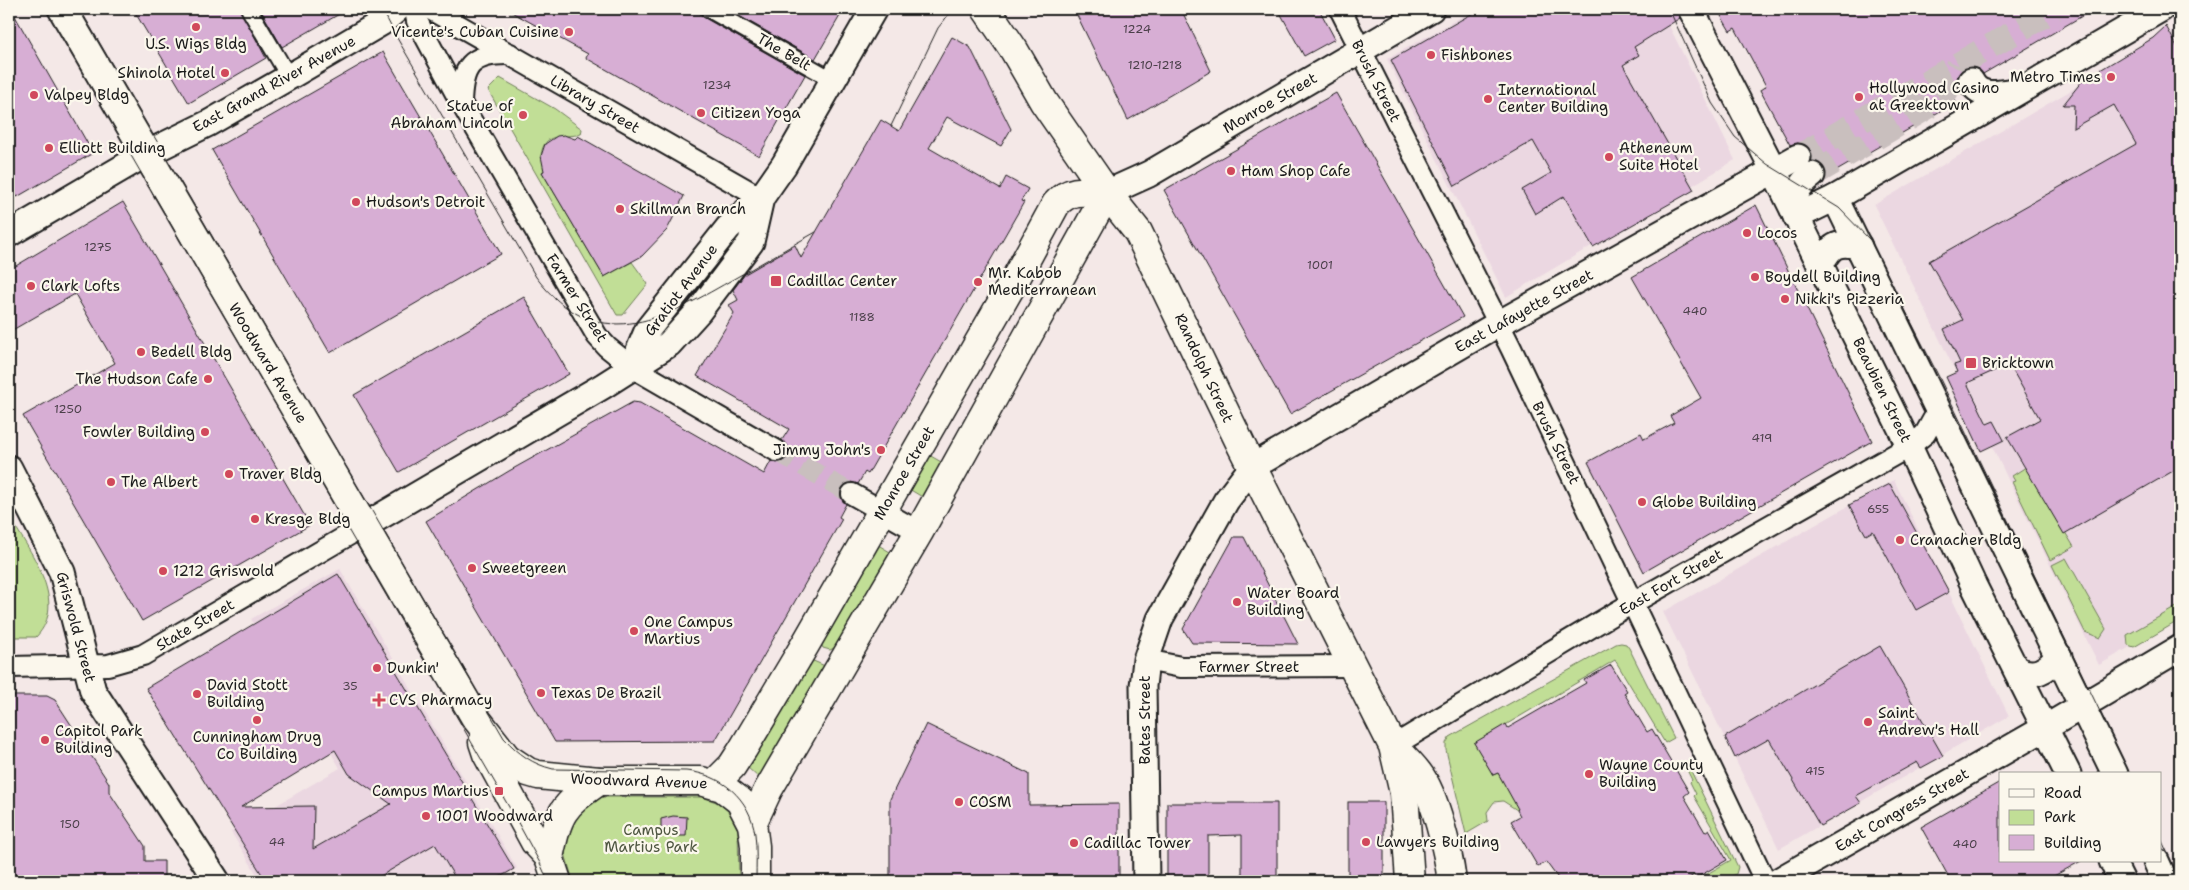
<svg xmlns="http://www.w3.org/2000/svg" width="2189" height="890" font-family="'Shantell Sans',sans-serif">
<rect width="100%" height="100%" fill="#f4e8e7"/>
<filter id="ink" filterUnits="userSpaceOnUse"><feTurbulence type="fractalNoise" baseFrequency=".02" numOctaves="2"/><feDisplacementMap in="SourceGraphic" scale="10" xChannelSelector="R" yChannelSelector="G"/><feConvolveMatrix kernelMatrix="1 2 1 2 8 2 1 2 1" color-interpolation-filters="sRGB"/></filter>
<g filter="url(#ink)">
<g fill="#ebd7e1">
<path d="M 1475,9 L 1661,9 L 1735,160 L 1506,297 L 1387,59 Z"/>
<path d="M 2180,27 L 2180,618 L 2099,665 L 1874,205 Z"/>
<path d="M 1894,480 L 2009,716 L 1779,849 L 1663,612 Z"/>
<path d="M 340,569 L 517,868 L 496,881 L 261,881 L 231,832 L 340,768 L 251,619 Z"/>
</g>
<g fill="#c1de96" stroke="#6e7d59">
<path d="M 500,78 L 555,109 L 582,129 L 581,134 C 563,139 544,130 541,156 L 546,168 L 542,172 L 604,277 L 632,262 L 648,284 L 623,315 L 617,315 L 488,90 Z"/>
<path d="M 929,455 L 943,463 L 924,498 L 909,489 Z"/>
<path d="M 2026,467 L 2074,547 L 2050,560 L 2012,482 L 2015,481 L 2012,476 Z"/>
<path d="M 9,516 C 28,549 70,602 36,637 L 9,637 Z"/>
<path d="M 875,543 L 890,552 L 836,647 L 830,650 L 823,648 L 821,644 Z"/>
<path d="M 2066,558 L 2106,629 L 2100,638 L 2085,632 L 2052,565 Z"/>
<path d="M 2180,605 L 2180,620 L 2134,647 L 2128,645 L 2127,635 Z"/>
<path d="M 1621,643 L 1626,644 L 1629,648 L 1674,738 L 1665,743 L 1615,660 L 1475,743 L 1493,775 L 1498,773 L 1519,809 L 1517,810 L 1503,801 L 1494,802 L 1487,812 L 1488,821 L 1466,834 L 1446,750 L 1446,743 L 1450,737 L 1616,644 Z"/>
<path d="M 811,660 L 825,666 L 761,780 L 746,766 Z"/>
<path d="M 1690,769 L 1738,867 L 1736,874 L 1723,881 L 1695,881 L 1731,860 L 1694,796 L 1696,794 L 1690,782 L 1692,780 L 1687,770 Z"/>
<path d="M 602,797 L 702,797 L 719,803 L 729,812 L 738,830 L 739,881 L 573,881 L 564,850 L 566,827 L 593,799 Z"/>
</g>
<g fill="#d7aed4" stroke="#1c1c1c" fill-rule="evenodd">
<path d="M 9,9 L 11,9 L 93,153 L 17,197 L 9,182 Z"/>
<path d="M 133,9 L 240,9 L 266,58 L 189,103 Z"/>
<path d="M 260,9 L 348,9 L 282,47 Z"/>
<path d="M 506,9 L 699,9 L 703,17 L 805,75 L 759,156 L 586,58 L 588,54 Z"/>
<path d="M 727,9 L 844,9 L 815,59 Z"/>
<path d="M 1074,9 L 1181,9 L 1211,71 L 1128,120 Z"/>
<path d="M 1278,9 L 1319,9 L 1335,39 L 1304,56 Z"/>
<path d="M 1480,9 L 1677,9 L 1680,18 L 1634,47 L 1639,55 L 1623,65 L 1694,190 L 1593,247 L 1564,196 L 1535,214 L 1522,190 L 1551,173 L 1533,141 L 1455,186 L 1391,60 Z"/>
<path d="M 1717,9 L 2094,9 L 1983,74 L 1977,68 L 1971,67 L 1963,69 L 1958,75 L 1957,81 L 1959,88 L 1951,93 L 1956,102 L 1826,177 L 1824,167 L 1818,162 L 1811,161 L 1811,150 L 1806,145 L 1798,143 L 1790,145 L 1760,90 L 1766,86 L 1735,28 L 1730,31 Z"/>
<path d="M 2166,26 L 2180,52 L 2180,467 L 2064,534 L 2007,437 L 2040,419 L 2009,364 L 1967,383 L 1987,424 L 1994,421 L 2004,440 L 1981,451 L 1946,377 L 1957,372 L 1954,365 L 1960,363 L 1944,329 L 1963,320 L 1929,261 L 2136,144 L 2114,105 L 2073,128 L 2074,105 L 2063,105 L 2082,81 L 2153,38 Z"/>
<path d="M 952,37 L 970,47 L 1011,129 L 1001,146 L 947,117 L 929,148 L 1000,189 L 1006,177 L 1028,189 L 1021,201 L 1024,202 L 868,474 L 865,472 L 858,484 L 851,482 L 842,488 L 840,495 L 846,504 L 839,517 L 842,519 L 715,741 L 555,742 L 426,521 L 509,471 L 633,402 L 640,403 L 764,474 L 771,461 L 777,463 L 783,461 L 787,456 L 789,451 L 787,445 L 782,440 L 789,429 L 697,376 L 734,313 L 729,305 L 738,300 L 733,290 L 745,274 L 795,245 L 801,258 L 881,120 L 899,131 Z"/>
<path d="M 383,52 L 501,254 L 330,353 L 212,150 Z"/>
<path d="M 1336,93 L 1463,317 L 1290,414 L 1164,190 Z"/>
<path d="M 564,135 L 575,139 L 578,136 L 684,196 L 667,230 L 642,256 L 604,277 L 542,172 L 544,171 L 541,156 L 545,144 L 557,136 Z"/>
<path d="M 123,202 L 310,525 L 142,621 L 23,416 L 115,363 L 75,294 L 9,332 L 9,270 Z"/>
<path d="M 1756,205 L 1872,441 L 1644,572 L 1588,462 L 1641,433 L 1644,439 L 1674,423 L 1670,416 L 1701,398 L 1632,277 Z"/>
<path d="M 524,297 L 569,374 L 399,472 L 354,395 Z"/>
<path d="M 1890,484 L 1949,592 L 1916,610 L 1873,531 L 1866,535 L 1849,505 Z"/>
<path d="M 1234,537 L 1244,537 L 1298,644 L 1192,643 L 1183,629 Z"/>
<path d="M 338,574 L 514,869 L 493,881 L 457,881 L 435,844 L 372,881 L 266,881 L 146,688 ZM 335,750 L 349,774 L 391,804 L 313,849 L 314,806 L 241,807 Z"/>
<path d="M 1880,646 L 1943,756 L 1921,768 L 1917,762 L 1856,796 L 1861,803 L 1820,826 L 1769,739 L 1735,758 L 1725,737 Z"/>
<path d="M 1611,665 L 1627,691 L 1624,693 L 1647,732 L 1652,729 L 1689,792 L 1684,796 L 1705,832 L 1709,829 L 1727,860 L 1696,878 L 1694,875 L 1684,881 L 1560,881 L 1546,862 L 1538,867 L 1511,821 L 1520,816 L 1517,810 L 1518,809 L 1498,773 L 1493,775 L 1474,743 L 1506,724 L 1508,728 L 1586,683 L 1584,680 Z"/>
<path d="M 9,696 L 47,696 L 55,700 L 109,783 L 109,792 L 145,846 L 145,861 L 164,861 L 164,881 L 9,881 Z"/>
<path d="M 926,724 L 1029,774 L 1029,805 L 1119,804 L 1119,881 L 890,881 L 890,799 Z"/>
<path d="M 2000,782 L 2000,861 L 2081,861 L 2045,881 L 1951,881 L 1921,827 Z"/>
<rect x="1348" y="802" width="36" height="79"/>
<path d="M 1167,803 L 1277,803 L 1277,881 L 1242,881 L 1242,835 L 1208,836 L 1208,881 L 1167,881 Z"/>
<path d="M 673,816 L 687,817 L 686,836 L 661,836 L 661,819 Z"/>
</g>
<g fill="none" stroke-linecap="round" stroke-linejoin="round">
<path stroke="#c9bfbe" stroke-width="20" stroke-dasharray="20 10" stroke-linecap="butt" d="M 777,451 L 852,494"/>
<g stroke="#c9bfbe" stroke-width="25" stroke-dasharray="25 12" stroke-linecap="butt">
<path d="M 1798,157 L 2055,9"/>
<path d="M 1812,175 L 1943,98 L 1958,65"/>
</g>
<defs>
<g id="pedestrian">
<path d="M 249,9 L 289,77"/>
<path d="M 708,9 L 833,80"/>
</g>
<g id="minor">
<path d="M 415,9 L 417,21 L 461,103 L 597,336 L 607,347 L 632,367 L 777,451"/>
<path d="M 430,9 L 761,198"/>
<path d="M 1340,9 L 1511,348 L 1765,881"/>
<path d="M 461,103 C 462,67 470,53 510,54"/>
<path d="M 852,494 L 919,532"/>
<path d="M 1146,660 L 1181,667 L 1353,666"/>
<path d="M 9,667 L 108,665 L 143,655 L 364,526"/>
<path d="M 1393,746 L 1615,613 L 1910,446 L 1925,434 L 1939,409"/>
</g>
<g id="tertiary">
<path d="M 1691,9 L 1774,171 L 1900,427 L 1974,586 L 2068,774"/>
<path d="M 1971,81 C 1980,99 1998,93 2015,91"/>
<path d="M 1107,193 L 1149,174 L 1431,9"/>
<path d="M 1835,198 L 2115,774"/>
<path d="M 1794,212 C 1793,196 1798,185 1812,175"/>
<path d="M 1796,217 L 1835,198 L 2161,9"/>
<path d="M 9,234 L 146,154 L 209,123 L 289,77 L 381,23 L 397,9"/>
<path d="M 1820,266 C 1830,246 1836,241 1859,246"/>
<path d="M 632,367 L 648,329 L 728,228 L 761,198 L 784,165 L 874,9"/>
<path d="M 9,468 L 62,572 L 93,691 L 217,881"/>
<path d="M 364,526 L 603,386 L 669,344 L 699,311 L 751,242 L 761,198"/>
<path d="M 2016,669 C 2035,678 2046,671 2059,656"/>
<path d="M 2112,861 L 2122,881"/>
<path d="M 2156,861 L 2165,881"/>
<path d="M 1146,881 L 1143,686 L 1146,660 L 1160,619 L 1226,501 L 1252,467 L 1498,324 L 1798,157"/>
<path d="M 1778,881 L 2045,728 L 2180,648"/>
</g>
<g id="primary">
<path d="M 62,9 L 475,717 L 507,758 L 528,772 L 538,775 L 599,781 L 701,781 L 722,787 L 740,801 L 752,824 L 755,846 L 755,881"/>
<path d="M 986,9 L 1014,50 L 1044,102 L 1107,193 L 1138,232 L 1242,447 L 1393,746 L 1404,793 L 1410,881"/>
<path d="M 483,742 L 487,754 L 535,842 L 549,857 L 557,881"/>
<path d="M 1394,747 C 1402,755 1411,764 1418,773 C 1436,796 1448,852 1452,881"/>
<path d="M 714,784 L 732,766 L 743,749 L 805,645 L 1017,276 L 1056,204 C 1071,187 1087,192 1107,193"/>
<path d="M 752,824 L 768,790 L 919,532 L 1107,193"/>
<path d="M 549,857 C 559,812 561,807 599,781"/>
</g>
</defs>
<use href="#pedestrian" stroke="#1c1c1c" stroke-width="19"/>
<use href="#minor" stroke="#1c1c1c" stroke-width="24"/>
<use href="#tertiary" stroke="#1c1c1c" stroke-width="29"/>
<use href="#primary" stroke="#1c1c1c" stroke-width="31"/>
<use href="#pedestrian" stroke="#fbf7ec" stroke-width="15"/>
<use href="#minor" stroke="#fbf7ec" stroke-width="20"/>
<use href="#tertiary" stroke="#fbf7ec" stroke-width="25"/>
<use href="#primary" stroke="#fbf7ec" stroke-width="28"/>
<g stroke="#1c1c1c" stroke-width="1">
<path d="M 46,9 L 516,819 L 540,863 L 548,881"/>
<path d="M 80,9 L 504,738 C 519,754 532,764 553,769 L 686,771 C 721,774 750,798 755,834 C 757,849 756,866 756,881"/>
<path d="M 382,9 L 397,38 L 536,277 C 595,355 661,321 730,281 C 759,265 787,248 816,232"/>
<path d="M 1669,9 L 1712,103 L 1735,137 L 1767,164 L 1839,208 L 1870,240 L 1940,379 L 2130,774"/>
<path d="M 891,126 L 938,28 L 953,9"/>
<path d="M 2160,837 L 2180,879"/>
</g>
</g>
</g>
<g fill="#d1495b" stroke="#fbf7ec" stroke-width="2">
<circle cx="196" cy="27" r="5"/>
<circle cx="569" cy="32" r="5"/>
<circle cx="1431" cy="55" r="5"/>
<circle cx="225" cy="73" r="5"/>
<circle cx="2111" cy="77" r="5"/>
<circle cx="34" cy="95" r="5"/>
<circle cx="1859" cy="97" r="5"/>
<circle cx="1488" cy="99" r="5"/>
<circle cx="701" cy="113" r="5"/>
<circle cx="523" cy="115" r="5"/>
<circle cx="49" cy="148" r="5"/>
<circle cx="1609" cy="157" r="5"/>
<circle cx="1231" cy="171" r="5"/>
<circle cx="356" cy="202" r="5"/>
<circle cx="620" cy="209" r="5"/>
<circle cx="1747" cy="233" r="5"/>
<circle cx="1755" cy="277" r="5"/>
<rect x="770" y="275" width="12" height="12" rx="2.5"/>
<circle cx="978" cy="282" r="5"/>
<circle cx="31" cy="286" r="5"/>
<circle cx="1785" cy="299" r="5"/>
<circle cx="141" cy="352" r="5"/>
<rect x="1965" y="357" width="12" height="12" rx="2.5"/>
<circle cx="208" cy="379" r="5"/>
<circle cx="205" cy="432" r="5"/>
<circle cx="881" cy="450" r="5"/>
<circle cx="229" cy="474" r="5"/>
<circle cx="111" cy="482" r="5"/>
<circle cx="1642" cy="502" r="5"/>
<circle cx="255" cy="519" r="5"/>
<circle cx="1900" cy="540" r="5"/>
<circle cx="472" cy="568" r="5"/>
<circle cx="163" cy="571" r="5"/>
<circle cx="1237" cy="602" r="5"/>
<circle cx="634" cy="631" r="5"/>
<circle cx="377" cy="668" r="5"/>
<circle cx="541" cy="693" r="5"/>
<circle cx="197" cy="694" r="5"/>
<path d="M376.5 692.5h5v5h5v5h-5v5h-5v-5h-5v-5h5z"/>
<circle cx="257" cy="720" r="5"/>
<circle cx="1868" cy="722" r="5"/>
<circle cx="45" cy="740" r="5"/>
<circle cx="1589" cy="774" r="5"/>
<rect x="494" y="786" width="10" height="10" rx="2.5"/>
<circle cx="959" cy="802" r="5"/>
<circle cx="426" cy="816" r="5"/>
<circle cx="1366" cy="842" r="5"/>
<circle cx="1074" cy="843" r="5"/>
</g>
<g text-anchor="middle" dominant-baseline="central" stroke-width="4.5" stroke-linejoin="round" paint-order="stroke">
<g font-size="12" fill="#4b404a">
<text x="1137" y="29">1224</text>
<text x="1155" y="65">1210-1218</text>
<text x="717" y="85">1234</text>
<text x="98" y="247">1275</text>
<text x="1320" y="265">1001</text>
<text x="1695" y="311">440</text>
<text x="862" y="317">1188</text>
<text x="68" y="409">1250</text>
<text x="1762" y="438">419</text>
<text x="1878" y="509">655</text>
<text x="350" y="686">35</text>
<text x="1815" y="771">415</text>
<text x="70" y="824">150</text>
<text x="277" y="842">44</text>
<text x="1965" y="844">440</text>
</g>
<g font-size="15" fill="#1c1c1c" stroke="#fbf7ec" text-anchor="start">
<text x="559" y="32" text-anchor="end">Vicente's Cuban Cuisine</text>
<text x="196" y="44" text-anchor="middle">U.S. Wigs Bldg</text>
<text x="1441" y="55">Fishbones</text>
<text x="215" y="73" text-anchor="end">Shinola Hotel</text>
<text x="2101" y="77" text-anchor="end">Metro Times</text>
<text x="1869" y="88">Hollywood Casino<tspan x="1869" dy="17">at Greektown</tspan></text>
<text x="1498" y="90">International<tspan x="1498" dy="17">Center Building</tspan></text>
<text x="44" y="95">Valpey Bldg</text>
<text x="513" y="106" text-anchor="end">Statue of<tspan x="513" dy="17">Abraham Lincoln</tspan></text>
<text x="711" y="113">Citizen Yoga</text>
<text x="59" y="148">Elliott Building</text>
<text x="1619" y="148">Atheneum<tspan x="1619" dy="17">Suite Hotel</tspan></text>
<text x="1241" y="171">Ham Shop Cafe</text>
<text x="366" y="202">Hudson's Detroit</text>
<text x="630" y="209">Skillman Branch</text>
<text x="1757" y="233">Locos</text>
<text x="988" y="273">Mr. Kabob<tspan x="988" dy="17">Mediterranean</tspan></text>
<text x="1765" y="277">Boydell Building</text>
<text x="787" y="281">Cadillac Center</text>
<text x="41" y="286">Clark Lofts</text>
<text x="1795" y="299">Nikki's Pizzeria</text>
<text x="151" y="352">Bedell Bldg</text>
<text x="1982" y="363">Bricktown</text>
<text x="198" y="379" text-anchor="end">The Hudson Cafe</text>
<text x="195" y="432" text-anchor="end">Fowler Building</text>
<text x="871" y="450" text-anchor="end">Jimmy John's</text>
<text x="239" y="474">Traver Bldg</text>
<text x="121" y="482">The Albert</text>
<text x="1652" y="502">Globe Building</text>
<text x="265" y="519">Kresge Bldg</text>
<text x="1910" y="540">Cranacher Bldg</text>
<text x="482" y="568">Sweetgreen</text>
<text x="173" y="571">1212 Griswold</text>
<text x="1247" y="593">Water Board<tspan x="1247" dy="17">Building</tspan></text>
<text x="644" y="622">One Campus<tspan x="644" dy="17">Martius</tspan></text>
<text x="387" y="668">Dunkin'</text>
<text x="207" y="685">David Stott<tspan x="207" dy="17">Building</tspan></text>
<text x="551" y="693">Texas De Brazil</text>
<text x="389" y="700">CVS Pharmacy</text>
<text x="1878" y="713">Saint<tspan x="1878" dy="17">Andrew's Hall</tspan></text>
<text x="55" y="731">Capitol Park<tspan x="55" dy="17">Building</tspan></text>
<text x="257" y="737" text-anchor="middle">Cunningham Drug<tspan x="257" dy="17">Co Building</tspan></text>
<text x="1599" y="765">Wayne County<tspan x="1599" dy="17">Building</tspan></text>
<text x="489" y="791" text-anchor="end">Campus Martius</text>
<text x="969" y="802">COSM</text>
<text x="436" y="816">1001 Woodward</text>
<text x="1376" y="842">Lawyers Building</text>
<text x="1084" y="843">Cadillac Tower</text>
</g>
<g font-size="15" fill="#1c1c1c" stroke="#fbf7ec">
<text transform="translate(784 52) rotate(30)">The Belt</text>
<text transform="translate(1376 81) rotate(63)">Brush Street</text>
<text transform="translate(274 84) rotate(-29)">East Grand River Avenue</text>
<text transform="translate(1270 103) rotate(-30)">Monroe Street</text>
<text transform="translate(595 104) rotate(30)">Library Street</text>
<text transform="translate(681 290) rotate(-53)">Gratiot Avenue</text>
<text transform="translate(577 298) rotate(58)">Farmer Street</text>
<text transform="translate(1524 311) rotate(-29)">East Lafayette Street</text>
<text transform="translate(268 363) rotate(59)">Woodward Avenue</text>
<text transform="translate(1204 368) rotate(65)">Randolph Street</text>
<text transform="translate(1882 390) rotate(64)">Beaubien Street</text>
<text transform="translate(1556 443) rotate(64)">Brush Street</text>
<text transform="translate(904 473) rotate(-60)">Monroe Street</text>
<text transform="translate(1671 582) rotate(-30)">East Fort Street</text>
<text transform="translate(195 625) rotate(-30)">State Street</text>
<text transform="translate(76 627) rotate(75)">Griswold Street</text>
<text x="1249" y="667">Farmer Street</text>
<text transform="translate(1145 720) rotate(-90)">Bates Street</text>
<text transform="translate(639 781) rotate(2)">Woodward Avenue</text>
<text transform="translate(1902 810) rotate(-30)">East Congress Street</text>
</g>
<g font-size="15" fill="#4e5641" stroke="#fbf7ec">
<text x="651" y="830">Campus<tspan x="651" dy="17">Martius Park</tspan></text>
</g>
</g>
<rect width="2189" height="890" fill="none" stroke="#fbf7ec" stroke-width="30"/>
<rect x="15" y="15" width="2159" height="860" fill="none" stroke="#1c1c1c" stroke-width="2" filter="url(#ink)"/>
<rect x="1999" y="772" width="162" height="90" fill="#fbf7ec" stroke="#a29f99"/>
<rect x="2009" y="789" width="25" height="8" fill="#fbf7ec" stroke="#a29f99"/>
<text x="2044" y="798" font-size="15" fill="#1c1c1c">Road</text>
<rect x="2009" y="810" width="25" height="15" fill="#c1de96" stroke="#a29f99"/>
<text x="2044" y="822" font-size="15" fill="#1c1c1c">Park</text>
<rect x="2009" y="835" width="25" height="15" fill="#d7aed4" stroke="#a29f99"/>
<text x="2044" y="848" font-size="15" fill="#1c1c1c">Building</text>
</svg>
